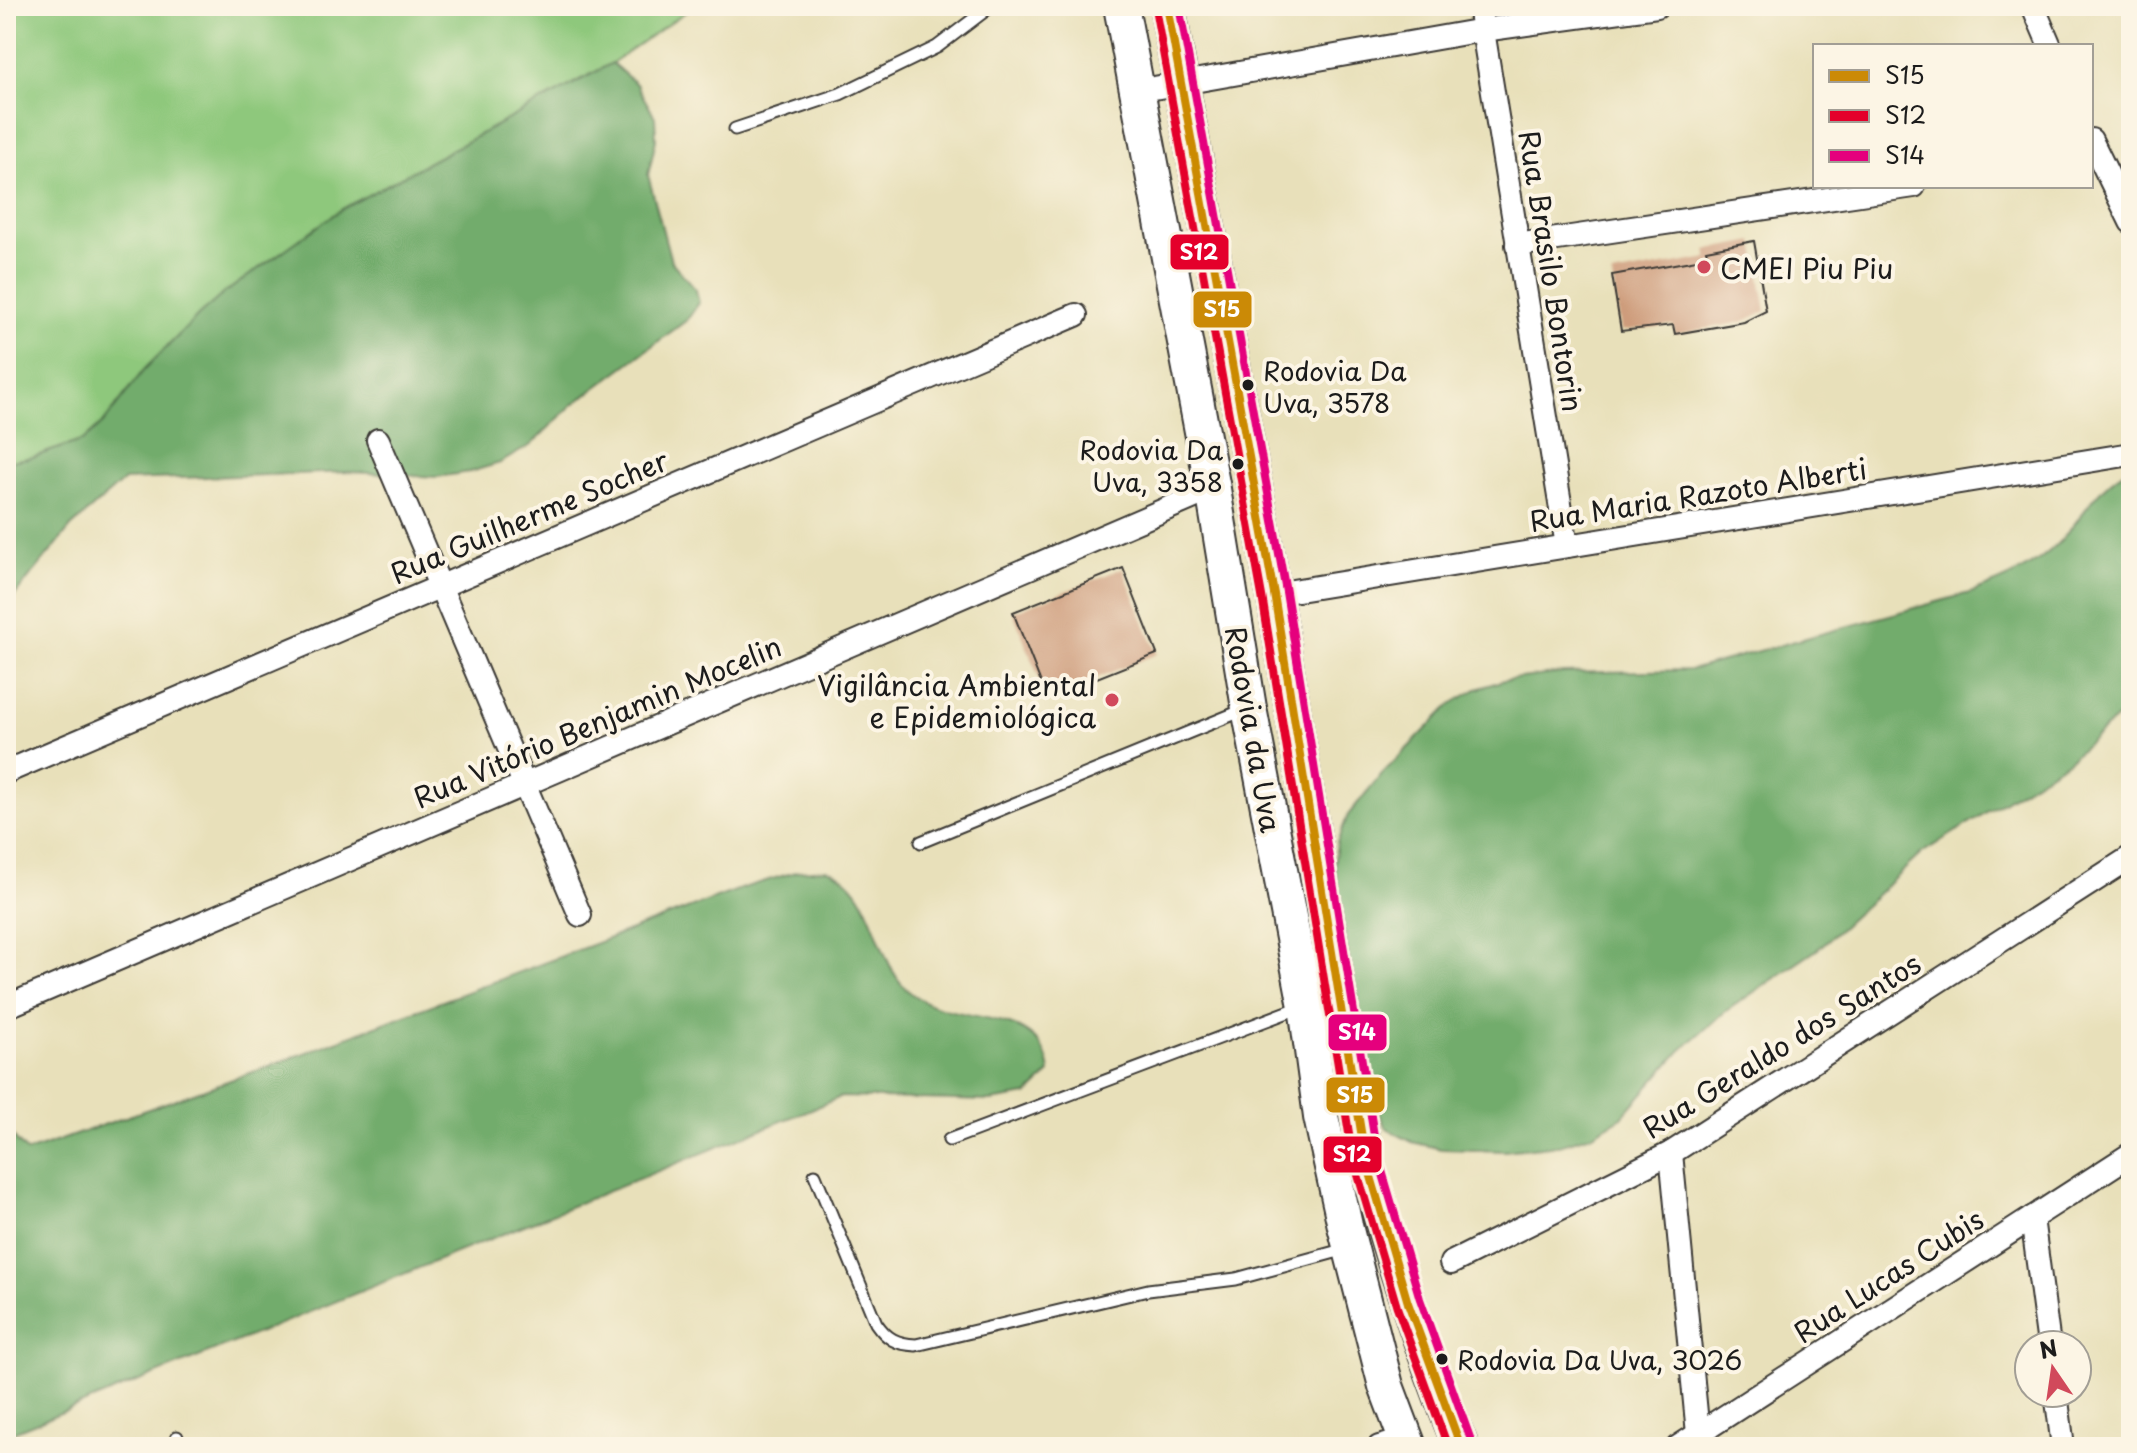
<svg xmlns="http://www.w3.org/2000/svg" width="2137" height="1453" font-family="'Playpen Sans',sans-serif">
<rect width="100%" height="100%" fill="#fcf5e5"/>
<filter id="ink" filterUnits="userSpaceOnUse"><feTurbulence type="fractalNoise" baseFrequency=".0125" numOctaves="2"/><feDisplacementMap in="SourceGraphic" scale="16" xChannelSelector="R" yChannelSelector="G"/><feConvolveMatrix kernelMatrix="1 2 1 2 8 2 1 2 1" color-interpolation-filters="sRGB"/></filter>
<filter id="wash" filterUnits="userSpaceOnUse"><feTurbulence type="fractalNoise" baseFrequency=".006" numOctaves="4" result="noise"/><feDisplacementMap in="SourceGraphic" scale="32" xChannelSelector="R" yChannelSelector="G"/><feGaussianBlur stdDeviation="1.8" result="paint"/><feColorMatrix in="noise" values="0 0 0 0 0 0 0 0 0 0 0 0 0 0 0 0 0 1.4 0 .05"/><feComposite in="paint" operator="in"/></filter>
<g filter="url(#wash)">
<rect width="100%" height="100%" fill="#e8e0ba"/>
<path fill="#8ec87c" stroke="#55724c" stroke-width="2" d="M 6,6 L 694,6 L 612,63 L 342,209 L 223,294 L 200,314 L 144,370 L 104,422 L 84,440 L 33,457 L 6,462 Z"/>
<g fill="#72ac6c" stroke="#476444" stroke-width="2">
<path d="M 612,63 L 636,84 L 655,117 L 656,140 L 648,175 L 671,261 L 696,290 L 699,303 L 687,320 L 571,406 L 531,445 L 500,463 L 470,472 L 437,477 L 351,472 L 124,480 L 71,527 L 6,606 L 6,462 L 33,457 L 84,440 L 104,422 L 144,370 L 200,314 L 223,294 L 342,209 Z"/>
<path d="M 2131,468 L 2131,706 L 2069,760 L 1922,853 L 1818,949 L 1726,1011 L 1680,1051 L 1622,1117 L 1591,1135 L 1559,1145 L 1504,1151 L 1441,1149 L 1412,1142 L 1387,1129 L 1368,1092 L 1334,865 L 1337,842 L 1348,815 L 1380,776 L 1451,704 L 1477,689 L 1504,680 L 1563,673 L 1690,670 L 1973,592 C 2005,580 2034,568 2058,543 C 2083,518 2098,483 2131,468 Z"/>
<path d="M 827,869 C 876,884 873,955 906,989 C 948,1030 1043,1000 1050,1073 L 1027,1095 L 991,1101 L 841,1097 L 6,1435 L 6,1129 L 27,1152 L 267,1067 L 743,888 L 798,871 Z"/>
</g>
<g id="blocks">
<g fill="#ce9c7b">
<path d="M 1754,241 L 1766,311 L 1744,322 L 1675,334 L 1673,325 L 1621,331 L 1612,275 L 1708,258 L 1706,250 Z"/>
<path d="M 1123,568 L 1157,654 L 1047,698 L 1013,612 Z"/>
</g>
</g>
</g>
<g filter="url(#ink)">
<use href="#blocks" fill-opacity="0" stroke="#3b3934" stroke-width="2"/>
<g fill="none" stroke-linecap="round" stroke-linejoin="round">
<defs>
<g id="service">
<path d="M 735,129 L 840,94 L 937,47 L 991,6"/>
<path d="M 921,842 L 1246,709"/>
<path d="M 949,1140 L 1301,1007"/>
<path d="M 815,1175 L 876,1323 C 887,1339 896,1344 916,1345 L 1148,1290 L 1236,1279 L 1346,1249"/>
<path d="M 172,1447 L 177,1437"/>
</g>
<g id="minor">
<path d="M 1479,6 L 1567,546"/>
<path d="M 2033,6 L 2050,46"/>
<path d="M 1137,91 L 1483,30 L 1657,6"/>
<path d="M 2091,140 L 2131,222"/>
<path d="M 1517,245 L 1914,186"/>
<path d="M 378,440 L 580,915"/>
<path d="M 1274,594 L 2131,454"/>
<path d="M 6,772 L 1076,315"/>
<path d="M 6,1007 L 1213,489"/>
<path d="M 1671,1153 L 1698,1434 L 1708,1447"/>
<path d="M 2032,1218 L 2049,1345"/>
<path d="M 1451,1263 L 1671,1153 L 2131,857"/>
<path d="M 2056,1393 L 2063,1447"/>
<path d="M 1379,1447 L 1404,1440"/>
<path d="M 1678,1447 L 2131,1154"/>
</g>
<g id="primary">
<path d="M 1121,6 L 1213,489 L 1249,708 L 1306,1006 L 1321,1117 L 1345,1226 L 1386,1386 L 1409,1447"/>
<path d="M 1167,6 L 1274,594 L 1365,1156 C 1390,1256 1423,1351 1461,1447"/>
</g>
</defs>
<use href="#service" stroke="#3b3934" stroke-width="15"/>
<use href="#minor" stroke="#3b3934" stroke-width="26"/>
<use href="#primary" stroke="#3b3934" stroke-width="38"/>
<use href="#service" stroke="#fff" stroke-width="11"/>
<use href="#minor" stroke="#fff" stroke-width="22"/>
<use href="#primary" stroke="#fff" stroke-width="34"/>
<defs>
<path id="bus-1" d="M 1167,6 L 1274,594 L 1365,1156 L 1408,1303 L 1461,1447"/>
<path id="bus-2" d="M 1155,8 L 1262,596 L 1353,1158 L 1397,1307 L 1448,1447"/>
<path id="bus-3" d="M 1179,6 L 1286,592 L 1377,1154 L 1420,1299 L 1472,1443"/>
</defs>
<use href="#bus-1" stroke="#fcf5e5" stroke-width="14"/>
<use href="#bus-2" stroke="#fcf5e5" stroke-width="14"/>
<use href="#bus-3" stroke="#fcf5e5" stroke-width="14"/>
<use href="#bus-1" stroke="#cb8a06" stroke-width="8"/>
<use href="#bus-2" stroke="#e4002b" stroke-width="8"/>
<use href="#bus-3" stroke="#e5007d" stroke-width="8"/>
</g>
</g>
<g fill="#d1495b" stroke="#fcf5e5" stroke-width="3">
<circle cx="1704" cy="267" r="8"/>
<circle cx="1112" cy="700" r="8"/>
</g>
<g fill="#1c1c1c" stroke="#fcf5e5" stroke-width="3">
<circle cx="1248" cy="385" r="7"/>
<circle cx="1238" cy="464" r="7"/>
<circle cx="1442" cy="1359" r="7"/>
</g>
<g text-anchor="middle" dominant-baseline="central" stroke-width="8" stroke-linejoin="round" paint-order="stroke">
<g font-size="26" fill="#1c1c1c" stroke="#fcf5e5" text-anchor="start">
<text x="1263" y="370">Rodovia Da<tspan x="1263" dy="32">Uva, 3578</tspan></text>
<text x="1223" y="449" text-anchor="end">Rodovia Da<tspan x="1223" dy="32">Uva, 3358</tspan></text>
<text x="1457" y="1359">Rodovia Da Uva, 3026</text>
</g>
<g font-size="28" fill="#1c1c1c" stroke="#fcf5e5" text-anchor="start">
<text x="1720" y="267">CMEI Piu Piu</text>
<text x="1096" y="684" text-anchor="end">Vigilância Ambiental<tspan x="1096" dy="32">e Epidemiológica</tspan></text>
</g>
<g font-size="28" fill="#1c1c1c" stroke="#fcf5e5">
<text transform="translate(1552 271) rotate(81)">Rua Brasilo Bontorin</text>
<text transform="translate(1698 494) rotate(-9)">Rua Maria Razoto Alberti</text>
<text transform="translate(529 516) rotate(-23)">Rua Guilherme Socher</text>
<text transform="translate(597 721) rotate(-23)">Rua Vitório Benjamin Mocelin</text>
<text transform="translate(1254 729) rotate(80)">Rodovia da Uva</text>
<text transform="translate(1781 1045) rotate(-32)">Rua Geraldo dos Santos</text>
<text transform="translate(1888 1275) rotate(-33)">Rua Lucas Cubis</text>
</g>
</g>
<g stroke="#fcf5e5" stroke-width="3">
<rect x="1169" y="233" width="61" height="38" rx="8" fill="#e4002b"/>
<rect x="1192" y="290" width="61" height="39" rx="8" fill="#cb8a06"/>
<rect x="1327" y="1013" width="61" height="39" rx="8" fill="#e5007d"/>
<rect x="1325" y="1076" width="61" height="38" rx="8" fill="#cb8a06"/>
<rect x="1322" y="1135" width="61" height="39" rx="8" fill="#e4002b"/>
</g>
<g font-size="22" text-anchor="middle" font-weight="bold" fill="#fff">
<text x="1199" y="260">S12</text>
<text x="1222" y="317">S15</text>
<text x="1357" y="1040">S14</text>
<text x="1355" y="1103">S15</text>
<text x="1352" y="1162">S12</text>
</g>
<rect width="2137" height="1453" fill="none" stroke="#fcf5e5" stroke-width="32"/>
<rect x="1813" y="44" width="280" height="144" fill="#fcf5e5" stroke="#a29e95" stroke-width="2"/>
<rect x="1829" y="70" width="40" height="12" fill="#cb8a06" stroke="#a29e95" stroke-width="2"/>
<text x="1885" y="84" font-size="24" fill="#1c1c1c">S15</text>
<rect x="1829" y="110" width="40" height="12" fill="#e4002b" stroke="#a29e95" stroke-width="2"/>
<text x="1885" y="124" font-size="24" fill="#1c1c1c">S12</text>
<rect x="1829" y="150" width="40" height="12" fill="#e5007d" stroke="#a29e95" stroke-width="2"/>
<text x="1885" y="164" font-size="24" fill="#1c1c1c">S14</text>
<g transform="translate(2053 1369) rotate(347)"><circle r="38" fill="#fcf5e5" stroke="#a29e95" stroke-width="2"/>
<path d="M0-6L14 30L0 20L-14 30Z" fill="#d1495b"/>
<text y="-12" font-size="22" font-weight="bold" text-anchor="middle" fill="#1c1c1c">N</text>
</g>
</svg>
